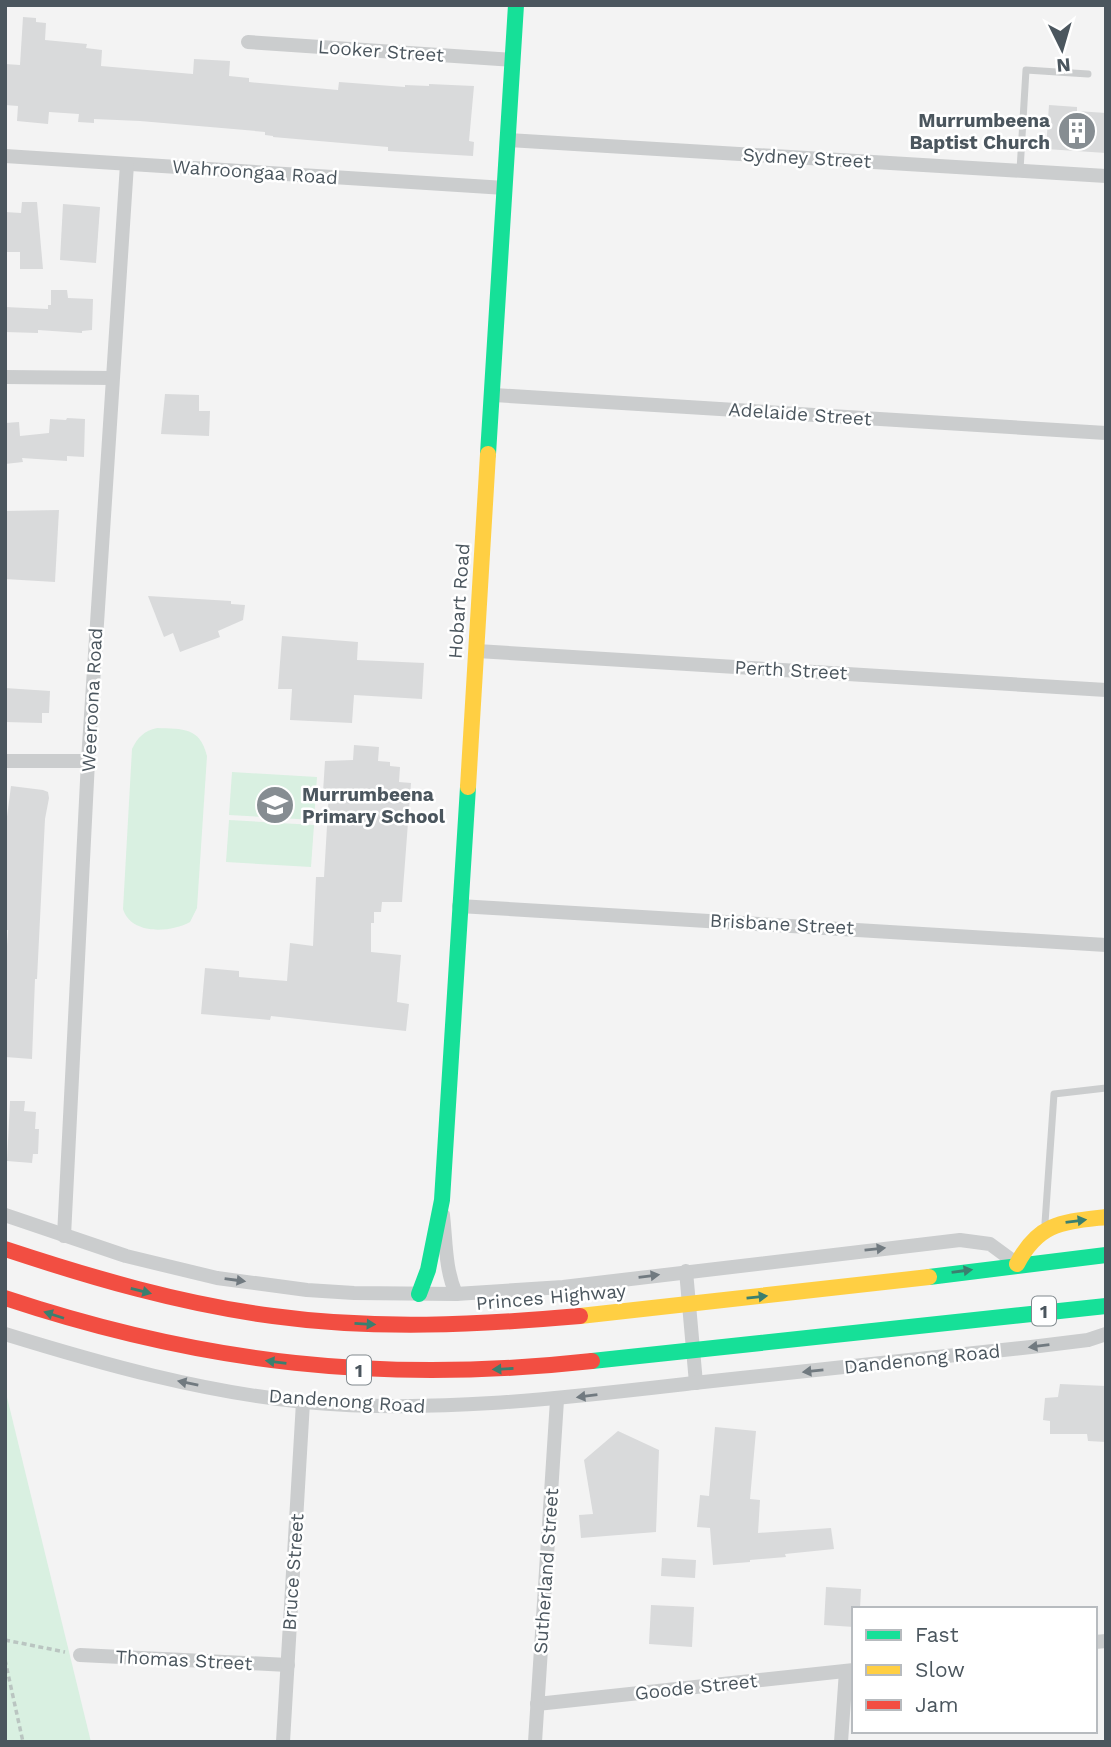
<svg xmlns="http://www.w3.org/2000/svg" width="1111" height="1747" font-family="'Work Sans',sans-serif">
<rect width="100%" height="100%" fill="#f3f3f3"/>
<g fill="#d9f0e1">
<path d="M 157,728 C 183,729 200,727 207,756 L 197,908 L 190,922 C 170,933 131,935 123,909 L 132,749 C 138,737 144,731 157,728 Z"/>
<path d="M 232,772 L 317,777 L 314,820 L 229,815 Z"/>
<path d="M 229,820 L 314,825 L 311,867 L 226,862 Z"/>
<path d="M 5,1389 L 91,1742 L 5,1742 Z"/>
</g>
<g fill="#d9dadb">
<path d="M 23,17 L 36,18 L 36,22 L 46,23 L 45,40 L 87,44 L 86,48 L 102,50 L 101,66 L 193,74 L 194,59 L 230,61 L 229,76 L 249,78 L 249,82 L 338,90 L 339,82 L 405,87 L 405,85 L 429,86 L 429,84 L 474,86 L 469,141 L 474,142 L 473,156 L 388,151 L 388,147 L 273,137 L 273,136 L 265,135 L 265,132 L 245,130 L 140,121 L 94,119 L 94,123 L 78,122 L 79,114 L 49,112 L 48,124 L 17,121 L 18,106 L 5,105 L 5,64 L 20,65 Z"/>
<path d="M 1049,105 L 1077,107 L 1077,111 L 1106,113 L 1106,153 L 1046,149 Z"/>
<path d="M 22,202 L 37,202 L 43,269 L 20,269 L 20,252 L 5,252 L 5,212 L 21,213 Z"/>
<path d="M 63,204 L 100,207 L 96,263 L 60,260 Z"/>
<path d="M 51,290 L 67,290 L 68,298 L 93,299 L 92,330 L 82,331 L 82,333 L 38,330 L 38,333 L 5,332 L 5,307 L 48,309 L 48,305 L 51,305 Z"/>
<path d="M 165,394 L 199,395 L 199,411 L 210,411 L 209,436 L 161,434 Z"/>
<path d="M 67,418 L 85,419 L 84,457 L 67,456 L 67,461 L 22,458 L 23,462 L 5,464 L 5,423 L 19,422 L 20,436 L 49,433 L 50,419 L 66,420 Z"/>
<path d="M 59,510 L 55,582 L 5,579 L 5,511 Z"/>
<path d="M 148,596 L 231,601 L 231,604 L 245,605 L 243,620 L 218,631 L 220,637 L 180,652 L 173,633 L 164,637 Z"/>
<path d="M 282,636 L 358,642 L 357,660 L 424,663 L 422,699 L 354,695 L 352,723 L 290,720 L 292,689 L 278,689 Z"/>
<path d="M 5,688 L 50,691 L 49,713 L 42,713 L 42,723 L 5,722 Z"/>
<path d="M 354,745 L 379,747 L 378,761 L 390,762 L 390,766 L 400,767 L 399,782 L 411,783 L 402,902 L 382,902 L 381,912 L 374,912 L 374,923 L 371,923 L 371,952 L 401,955 L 397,1002 L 409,1004 L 406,1031 L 271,1016 L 270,1020 L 201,1014 L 205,968 L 239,971 L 239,977 L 287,981 L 290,943 L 313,946 L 316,877 L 324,877 L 329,792 L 323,792 L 325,761 L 353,760 Z"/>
<path d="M 11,786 L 43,790 L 48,792 L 49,798 L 45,819 L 37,979 L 35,979 L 32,1059 L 5,1057 L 5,978 L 8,930 L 5,930 L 5,832 Z"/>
<path d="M 10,1101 L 25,1101 L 24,1111 L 36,1112 L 35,1129 L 39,1129 L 38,1154 L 33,1154 L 32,1163 L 7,1161 Z"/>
<path d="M 1060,1384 L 1106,1386 L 1106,1442 L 1088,1441 L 1087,1434 L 1050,1434 L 1050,1421 L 1043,1420 L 1045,1398 L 1058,1397 Z"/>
<path d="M 715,1427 L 756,1431 L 750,1499 L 760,1500 L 758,1533 L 831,1528 L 834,1549 L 785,1554 L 786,1557 L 750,1560 L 750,1562 L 713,1565 L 710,1528 L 697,1527 L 700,1495 L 709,1496 Z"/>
<path d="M 618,1431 L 659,1450 L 656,1532 L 581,1538 L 579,1515 L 593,1514 L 584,1460 Z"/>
<path d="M 662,1558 L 696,1560 L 695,1578 L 661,1576 Z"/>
<path d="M 826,1587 L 861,1589 L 860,1609 L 854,1609 L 854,1627 L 824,1625 Z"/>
<path d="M 651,1605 L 694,1607 L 692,1647 L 649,1644 Z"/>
</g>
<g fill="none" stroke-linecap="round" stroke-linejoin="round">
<g stroke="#bac5c1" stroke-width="3.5" stroke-dasharray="5 3.5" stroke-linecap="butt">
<path d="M 5,1640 L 65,1652"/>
<path d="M 5,1660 L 23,1742"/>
</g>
<g stroke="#cbcdce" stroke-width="7">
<path d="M 1020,170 L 1026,70 L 1088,74"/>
<path d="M 1045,1223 L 1054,1094 L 1106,1088"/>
</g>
<g stroke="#cbcdce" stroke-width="14">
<path d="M 248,42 L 513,60"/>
<path d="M 508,140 L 1106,176"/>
<path d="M 5,156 L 505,188"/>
<path d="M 5,377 L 112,378"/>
<path d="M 494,395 L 1106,433"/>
<path d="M 477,651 L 1106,690"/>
<path d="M 5,761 L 88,761"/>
<path d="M 459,906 L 1106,945"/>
<path d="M 5,1215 L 126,1256 L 217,1278 L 307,1290 L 354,1293 L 456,1294 L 563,1287 L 960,1240 L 990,1244 L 1017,1264"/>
<path d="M 443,1215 C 446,1241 445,1269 456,1294"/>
<path d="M 64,1236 L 88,761 L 127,164"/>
<path d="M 686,1271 L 696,1383"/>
<path d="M 5,1334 C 102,1364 202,1392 304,1402 C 435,1414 564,1398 694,1383 C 806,1371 919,1359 1031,1347 L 1088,1340 L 1106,1334"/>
<path d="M 1095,1642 L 1106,1641"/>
<path d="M 80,1655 L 288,1665"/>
<path d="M 537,1704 L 854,1670"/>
<path d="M 283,1742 L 303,1402"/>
<path d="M 535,1742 L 557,1400"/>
<path d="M 841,1742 L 846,1671"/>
</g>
<g stroke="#16e098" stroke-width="16">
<path d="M 488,454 L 516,5"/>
<path d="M 929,1277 L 1106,1255"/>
<path d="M 419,1294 L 428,1270 L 442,1200 L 468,787"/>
<path d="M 592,1361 L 1106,1306"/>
</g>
<g stroke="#ffcf43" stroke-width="16">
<path d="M 468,787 L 488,454"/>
<path d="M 1017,1264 C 1039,1222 1063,1222 1106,1217"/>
<path d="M 580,1316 L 929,1277"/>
</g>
<g stroke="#f24e42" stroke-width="16">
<path d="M 5,1249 C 93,1278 181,1304 273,1316 C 375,1330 478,1325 580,1316"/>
<path d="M 5,1298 C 204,1364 384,1384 592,1361"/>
</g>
</g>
<defs><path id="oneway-solid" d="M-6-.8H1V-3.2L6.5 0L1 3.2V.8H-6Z" transform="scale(1.75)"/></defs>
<g fill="#3b7f6f">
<use href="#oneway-solid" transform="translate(1076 1221) rotate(-7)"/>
<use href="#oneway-solid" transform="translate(962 1271) rotate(-8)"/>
<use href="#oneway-solid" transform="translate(141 1291) rotate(14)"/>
<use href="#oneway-solid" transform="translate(757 1297) rotate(-6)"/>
<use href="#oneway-solid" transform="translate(54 1315) rotate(-162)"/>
<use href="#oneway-solid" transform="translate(365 1324) rotate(3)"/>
<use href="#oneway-solid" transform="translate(276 1362) rotate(-173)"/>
<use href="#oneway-solid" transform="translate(503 1369) rotate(177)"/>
</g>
<g fill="#717a80">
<use href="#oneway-solid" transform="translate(875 1249) rotate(-6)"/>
<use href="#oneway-solid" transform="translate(649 1276) rotate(-7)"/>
<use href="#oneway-solid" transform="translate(235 1280) rotate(8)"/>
<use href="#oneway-solid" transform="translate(1039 1346) rotate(173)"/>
<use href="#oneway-solid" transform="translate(813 1371) rotate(174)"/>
<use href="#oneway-solid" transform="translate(188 1383) rotate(-169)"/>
<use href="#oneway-solid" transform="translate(587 1396) rotate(173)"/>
</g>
<defs>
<symbol id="building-disc" viewBox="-11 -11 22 22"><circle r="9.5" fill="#868d92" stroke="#fff"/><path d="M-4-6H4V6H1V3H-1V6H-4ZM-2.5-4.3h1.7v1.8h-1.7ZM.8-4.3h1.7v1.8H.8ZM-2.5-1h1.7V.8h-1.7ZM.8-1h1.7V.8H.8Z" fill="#fff"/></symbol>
<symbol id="school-disc" viewBox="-11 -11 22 22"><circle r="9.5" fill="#868d92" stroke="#fff"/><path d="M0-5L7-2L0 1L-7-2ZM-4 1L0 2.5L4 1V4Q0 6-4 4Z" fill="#fff"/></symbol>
</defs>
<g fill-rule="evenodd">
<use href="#building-disc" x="1055" y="109" width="44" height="44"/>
<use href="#school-disc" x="253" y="783" width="44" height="44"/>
</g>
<g text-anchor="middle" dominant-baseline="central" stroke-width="5" stroke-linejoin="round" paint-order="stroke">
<g fill="#fff" stroke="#81898e" stroke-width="2">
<rect x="1032" y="1296.5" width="24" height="29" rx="5"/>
<rect x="347" y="1355.5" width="24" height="29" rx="5"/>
</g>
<g font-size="18" font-weight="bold" fill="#4b565e">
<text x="1044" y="1311">1</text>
<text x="359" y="1370">1</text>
</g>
<g font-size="19" fill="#4b565e" stroke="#fff">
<text transform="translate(381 51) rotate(4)">Looker Street</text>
<text transform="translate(807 158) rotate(3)">Sydney Street</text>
<text transform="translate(255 172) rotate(4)">Wahroongaa Road</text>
<text transform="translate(800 414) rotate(4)">Adelaide Street</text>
<text transform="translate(459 601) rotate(-86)">Hobart Road</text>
<text transform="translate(791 670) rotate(3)">Perth Street</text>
<text transform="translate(92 700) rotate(-87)">Weeroona Road</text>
<text transform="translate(782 924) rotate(3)">Brisbane Street</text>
<text transform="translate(551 1297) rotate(-5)">Princes Highway</text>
<text transform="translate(922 1359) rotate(-6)">Dandenong Road</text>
<text transform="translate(347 1401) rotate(4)">Dandenong Road</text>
<text transform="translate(546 1571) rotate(-86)">Sutherland Street</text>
<text transform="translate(293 1572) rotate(-86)">Bruce Street</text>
<text transform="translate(184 1660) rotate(3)">Thomas Street</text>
<text transform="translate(696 1687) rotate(-6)">Goode Street</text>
</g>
<g font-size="19" font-weight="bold" fill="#4b565e" stroke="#fff" text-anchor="end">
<text x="1050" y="120">Murrumbeena<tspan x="1050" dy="22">Baptist Church</tspan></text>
<text x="302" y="794" text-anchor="start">Murrumbeena<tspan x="302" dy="22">Primary School</tspan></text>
</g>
</g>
<rect width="1111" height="1747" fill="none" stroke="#4b565e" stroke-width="14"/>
<rect x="852" y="1607" width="245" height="126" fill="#ffffff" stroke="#b7bbbf" stroke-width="2"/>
<rect x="866" y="1630" width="35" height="10" fill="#16e098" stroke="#b7bbbf" stroke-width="2"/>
<text x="915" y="1642" font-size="21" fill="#4b565e">Fast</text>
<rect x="866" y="1665" width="35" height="10" fill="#ffcf43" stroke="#b7bbbf" stroke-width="2"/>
<text x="915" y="1677" font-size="21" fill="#4b565e">Slow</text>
<rect x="866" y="1700" width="35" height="10" fill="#f24e42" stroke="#b7bbbf" stroke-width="2"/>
<text x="915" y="1712" font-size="21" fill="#4b565e">Jam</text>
<g transform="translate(1062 49) rotate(175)" stroke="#ffffff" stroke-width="5" paint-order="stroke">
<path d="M0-5L12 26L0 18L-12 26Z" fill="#4b565e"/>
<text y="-10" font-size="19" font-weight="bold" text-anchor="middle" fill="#4b565e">N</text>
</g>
</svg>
